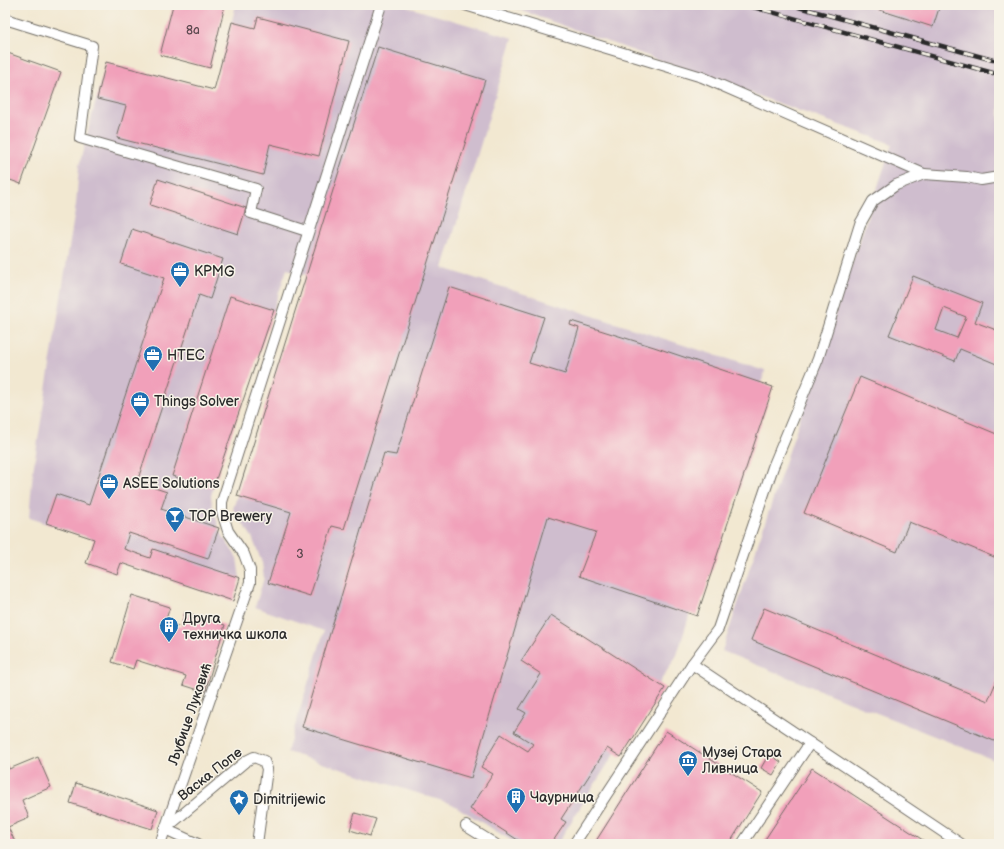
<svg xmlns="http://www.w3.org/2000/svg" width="1004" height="849" font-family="'Balsamiq Sans',sans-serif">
<rect width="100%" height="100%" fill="#f7f3e8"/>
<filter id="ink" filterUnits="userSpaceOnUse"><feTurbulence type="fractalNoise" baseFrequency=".025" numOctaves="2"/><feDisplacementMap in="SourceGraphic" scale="8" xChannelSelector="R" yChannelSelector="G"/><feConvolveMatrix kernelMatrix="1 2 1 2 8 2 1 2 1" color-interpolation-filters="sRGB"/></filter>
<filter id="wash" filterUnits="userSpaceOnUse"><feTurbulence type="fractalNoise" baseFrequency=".012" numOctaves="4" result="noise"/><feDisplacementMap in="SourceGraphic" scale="16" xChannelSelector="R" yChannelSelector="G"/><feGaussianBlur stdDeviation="0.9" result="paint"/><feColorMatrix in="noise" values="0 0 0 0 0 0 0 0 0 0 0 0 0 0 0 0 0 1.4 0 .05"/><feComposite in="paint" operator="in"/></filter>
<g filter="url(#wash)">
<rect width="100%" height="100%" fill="#f2e8d1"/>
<g fill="#cfbdce">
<path d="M 236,5 L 401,5 L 513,38 L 443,268 L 765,371 L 677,655 L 557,844 L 517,844 L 452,804 L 287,752 L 324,631 L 255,607 L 264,578 L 262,563 L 252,537 L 233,509 L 307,275 L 287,269 L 213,488 L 211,496 L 212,504 L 219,528 L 224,538 L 237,558 L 240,578 L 233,601 L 146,572 L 150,558 L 29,518 L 33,471 L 76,204 L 79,166 L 106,62 L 214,90 Z"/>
<path d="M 506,5 L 999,5 L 999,762 L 722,651 L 892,144 Z"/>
</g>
<g id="blocks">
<g fill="#f1a0ba" fill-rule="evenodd">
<path d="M 173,5 L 225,5 L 210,68 L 160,55 Z"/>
<path d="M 864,5 L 940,5 L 933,27 Z"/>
<path d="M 258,17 L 349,41 L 319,156 L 270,144 L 263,175 L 117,138 L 126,106 L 97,99 L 106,62 L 214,90 L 232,22 L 255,28 Z"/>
<path d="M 378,47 L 485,80 L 344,529 L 332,526 L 310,596 L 268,583 L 291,512 L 237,496 Z"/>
<path d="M 5,52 L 61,72 L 21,184 L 5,178 Z"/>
<path d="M 158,179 L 246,208 L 238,234 L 150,205 Z"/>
<path d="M 132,229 L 223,259 L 210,299 L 199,295 L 137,482 L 167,492 L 161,509 L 219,528 L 208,559 L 129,533 L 124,549 L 150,558 L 153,549 L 240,578 L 233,601 L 121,563 L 117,574 L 86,563 L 94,539 L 46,523 L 56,494 L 89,505 L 164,278 L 121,264 Z"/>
<path d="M 913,276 L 982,303 L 975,322 L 999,331 L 999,365 L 960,349 L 955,361 L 889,335 ZM 944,308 L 966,317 L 957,338 L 936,330 Z"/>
<path d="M 449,287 L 544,317 L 529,363 L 565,374 L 579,328 L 570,325 L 571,321 L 654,347 L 773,387 L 697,616 L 579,576 L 596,532 L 548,517 L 471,778 L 302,727 L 384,453 L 396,455 Z"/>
<path d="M 230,296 L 274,310 L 213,488 L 172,476 Z"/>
<path d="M 860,377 L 999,435 L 999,559 L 909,522 L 897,552 L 804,513 Z"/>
<path d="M 132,595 L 170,607 L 165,622 L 181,627 L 185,612 L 225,625 L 205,692 L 183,685 L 186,676 L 136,660 L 133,669 L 112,662 Z"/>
<path d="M 764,608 L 988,701 L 999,675 L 999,743 L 751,640 Z"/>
<path d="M 551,615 L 665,688 L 621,757 L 607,748 L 561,819 L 566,822 L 551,844 L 524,844 L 470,809 L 493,774 L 481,767 L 501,734 L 528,751 L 533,744 L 514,732 L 526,713 L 519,709 L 541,674 L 521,661 Z"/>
<path d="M 666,731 L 762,792 L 729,844 L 594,844 Z"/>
<path d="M 769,754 L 781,762 L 773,775 L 761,768 Z"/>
<path d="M 38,757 L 51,787 L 22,800 L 29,818 L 8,827 L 16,844 L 5,844 L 5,759 L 9,769 Z"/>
<path d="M 812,768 L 929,844 L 762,844 Z"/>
<path d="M 76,783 L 158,810 L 152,829 L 70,803 Z"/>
<path d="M 355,813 L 376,819 L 370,836 L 350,830 Z"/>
</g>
</g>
</g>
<g filter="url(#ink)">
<use href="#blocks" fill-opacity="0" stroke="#716d65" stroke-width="1"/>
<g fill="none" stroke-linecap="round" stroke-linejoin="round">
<defs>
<g id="service">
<path d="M 465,5 L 702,77 L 924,174"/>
<path d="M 5,19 L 92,46 L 80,138 L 256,189 L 251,213 L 307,231"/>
<path d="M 692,664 L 961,844"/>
<path d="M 466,826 L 495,844"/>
<path d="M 160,844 L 250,583 L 250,570 L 244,554 L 228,531 L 222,512 L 222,502 L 381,5"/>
<path d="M 198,844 L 165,829 L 246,761 L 254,757 L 264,761 L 267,769 L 257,844"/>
<path d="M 574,844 L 692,664 L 718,629 L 773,467 L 818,359 L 860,224 L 873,201 L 896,185 L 924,174 L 967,177 L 981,180 L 999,177"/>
<path d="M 742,844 L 810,743"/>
</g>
</defs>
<use href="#service" stroke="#716d65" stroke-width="12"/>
<use href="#service" stroke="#fff" stroke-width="10"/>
<defs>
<g id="rail">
<path d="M 746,5 L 993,73"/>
<path d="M 791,5 L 993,60"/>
</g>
</defs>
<use href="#rail" stroke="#2b2b2b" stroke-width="4.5"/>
<use href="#rail" stroke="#f7f3e8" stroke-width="3" stroke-dasharray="9" stroke-linecap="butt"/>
</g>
</g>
<defs>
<symbol id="office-pin" viewBox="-11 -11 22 30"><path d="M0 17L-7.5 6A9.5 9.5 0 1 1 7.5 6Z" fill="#1f6fb2" stroke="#f7f3e8"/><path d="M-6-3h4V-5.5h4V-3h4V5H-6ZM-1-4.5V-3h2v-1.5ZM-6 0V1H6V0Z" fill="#fff"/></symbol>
<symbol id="bar-pin" viewBox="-11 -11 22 30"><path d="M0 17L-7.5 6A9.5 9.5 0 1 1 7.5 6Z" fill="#1f6fb2" stroke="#f7f3e8"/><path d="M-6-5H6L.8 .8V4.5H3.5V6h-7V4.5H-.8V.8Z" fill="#fff"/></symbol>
<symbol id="building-pin" viewBox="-11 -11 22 30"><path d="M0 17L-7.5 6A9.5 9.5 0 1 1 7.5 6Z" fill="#1f6fb2" stroke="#f7f3e8"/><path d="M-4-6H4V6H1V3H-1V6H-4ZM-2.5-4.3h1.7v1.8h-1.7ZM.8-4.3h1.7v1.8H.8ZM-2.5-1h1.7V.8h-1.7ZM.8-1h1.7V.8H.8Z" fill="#fff"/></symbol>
<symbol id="museum-pin" viewBox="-11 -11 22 30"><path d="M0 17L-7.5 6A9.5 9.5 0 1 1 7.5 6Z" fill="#1f6fb2" stroke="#f7f3e8"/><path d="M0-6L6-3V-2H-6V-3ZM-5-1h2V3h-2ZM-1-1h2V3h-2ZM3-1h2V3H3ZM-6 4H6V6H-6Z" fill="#fff"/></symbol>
<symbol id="sight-pin" viewBox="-11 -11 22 30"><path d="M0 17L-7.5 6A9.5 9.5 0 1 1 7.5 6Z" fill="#1f6fb2" stroke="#f7f3e8"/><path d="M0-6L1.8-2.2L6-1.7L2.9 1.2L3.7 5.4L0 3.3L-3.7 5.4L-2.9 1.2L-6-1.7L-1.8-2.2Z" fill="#fff"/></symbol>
</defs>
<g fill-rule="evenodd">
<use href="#office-pin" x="169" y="260" width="22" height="30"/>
<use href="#office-pin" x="142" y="344" width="22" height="30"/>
<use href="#office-pin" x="129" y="390" width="22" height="30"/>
<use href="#office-pin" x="98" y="472" width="22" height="30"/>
<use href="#bar-pin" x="164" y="505" width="22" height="30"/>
<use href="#building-pin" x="158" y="615" width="22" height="30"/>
<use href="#museum-pin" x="677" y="749" width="22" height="30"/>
<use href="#building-pin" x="505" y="786" width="22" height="30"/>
<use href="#sight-pin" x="228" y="788" width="22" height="30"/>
</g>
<g text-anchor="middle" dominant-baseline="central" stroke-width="3" stroke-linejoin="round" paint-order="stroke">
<g font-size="12" fill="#5c484f">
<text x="193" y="30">8a</text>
<text x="300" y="554">3</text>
</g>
<g font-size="14" fill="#2b2b2b" stroke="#f7f3e8" text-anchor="start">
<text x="194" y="271">KPMG</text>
<text x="167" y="355">HTEC</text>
<text x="154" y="401">Things Solver</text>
<text x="123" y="483">ASEE Solutions</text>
<text x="189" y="516">TOP Brewery</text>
<text x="183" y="618">Друга<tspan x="183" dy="16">техничка школа</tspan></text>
<text x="702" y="752">Музеј Стара<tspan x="702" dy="16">Ливница</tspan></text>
<text x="530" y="797">Чаурница</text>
<text x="253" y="799">Dimitrijewic</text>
</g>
<g font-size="14" fill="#2b2b2b" stroke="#f7f3e8">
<text transform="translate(190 714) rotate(-71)">Љубице Луковић</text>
<text transform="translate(210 774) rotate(-38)">Васка Попе</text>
</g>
</g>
<rect width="1004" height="849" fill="none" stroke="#f7f3e8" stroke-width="20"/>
</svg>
